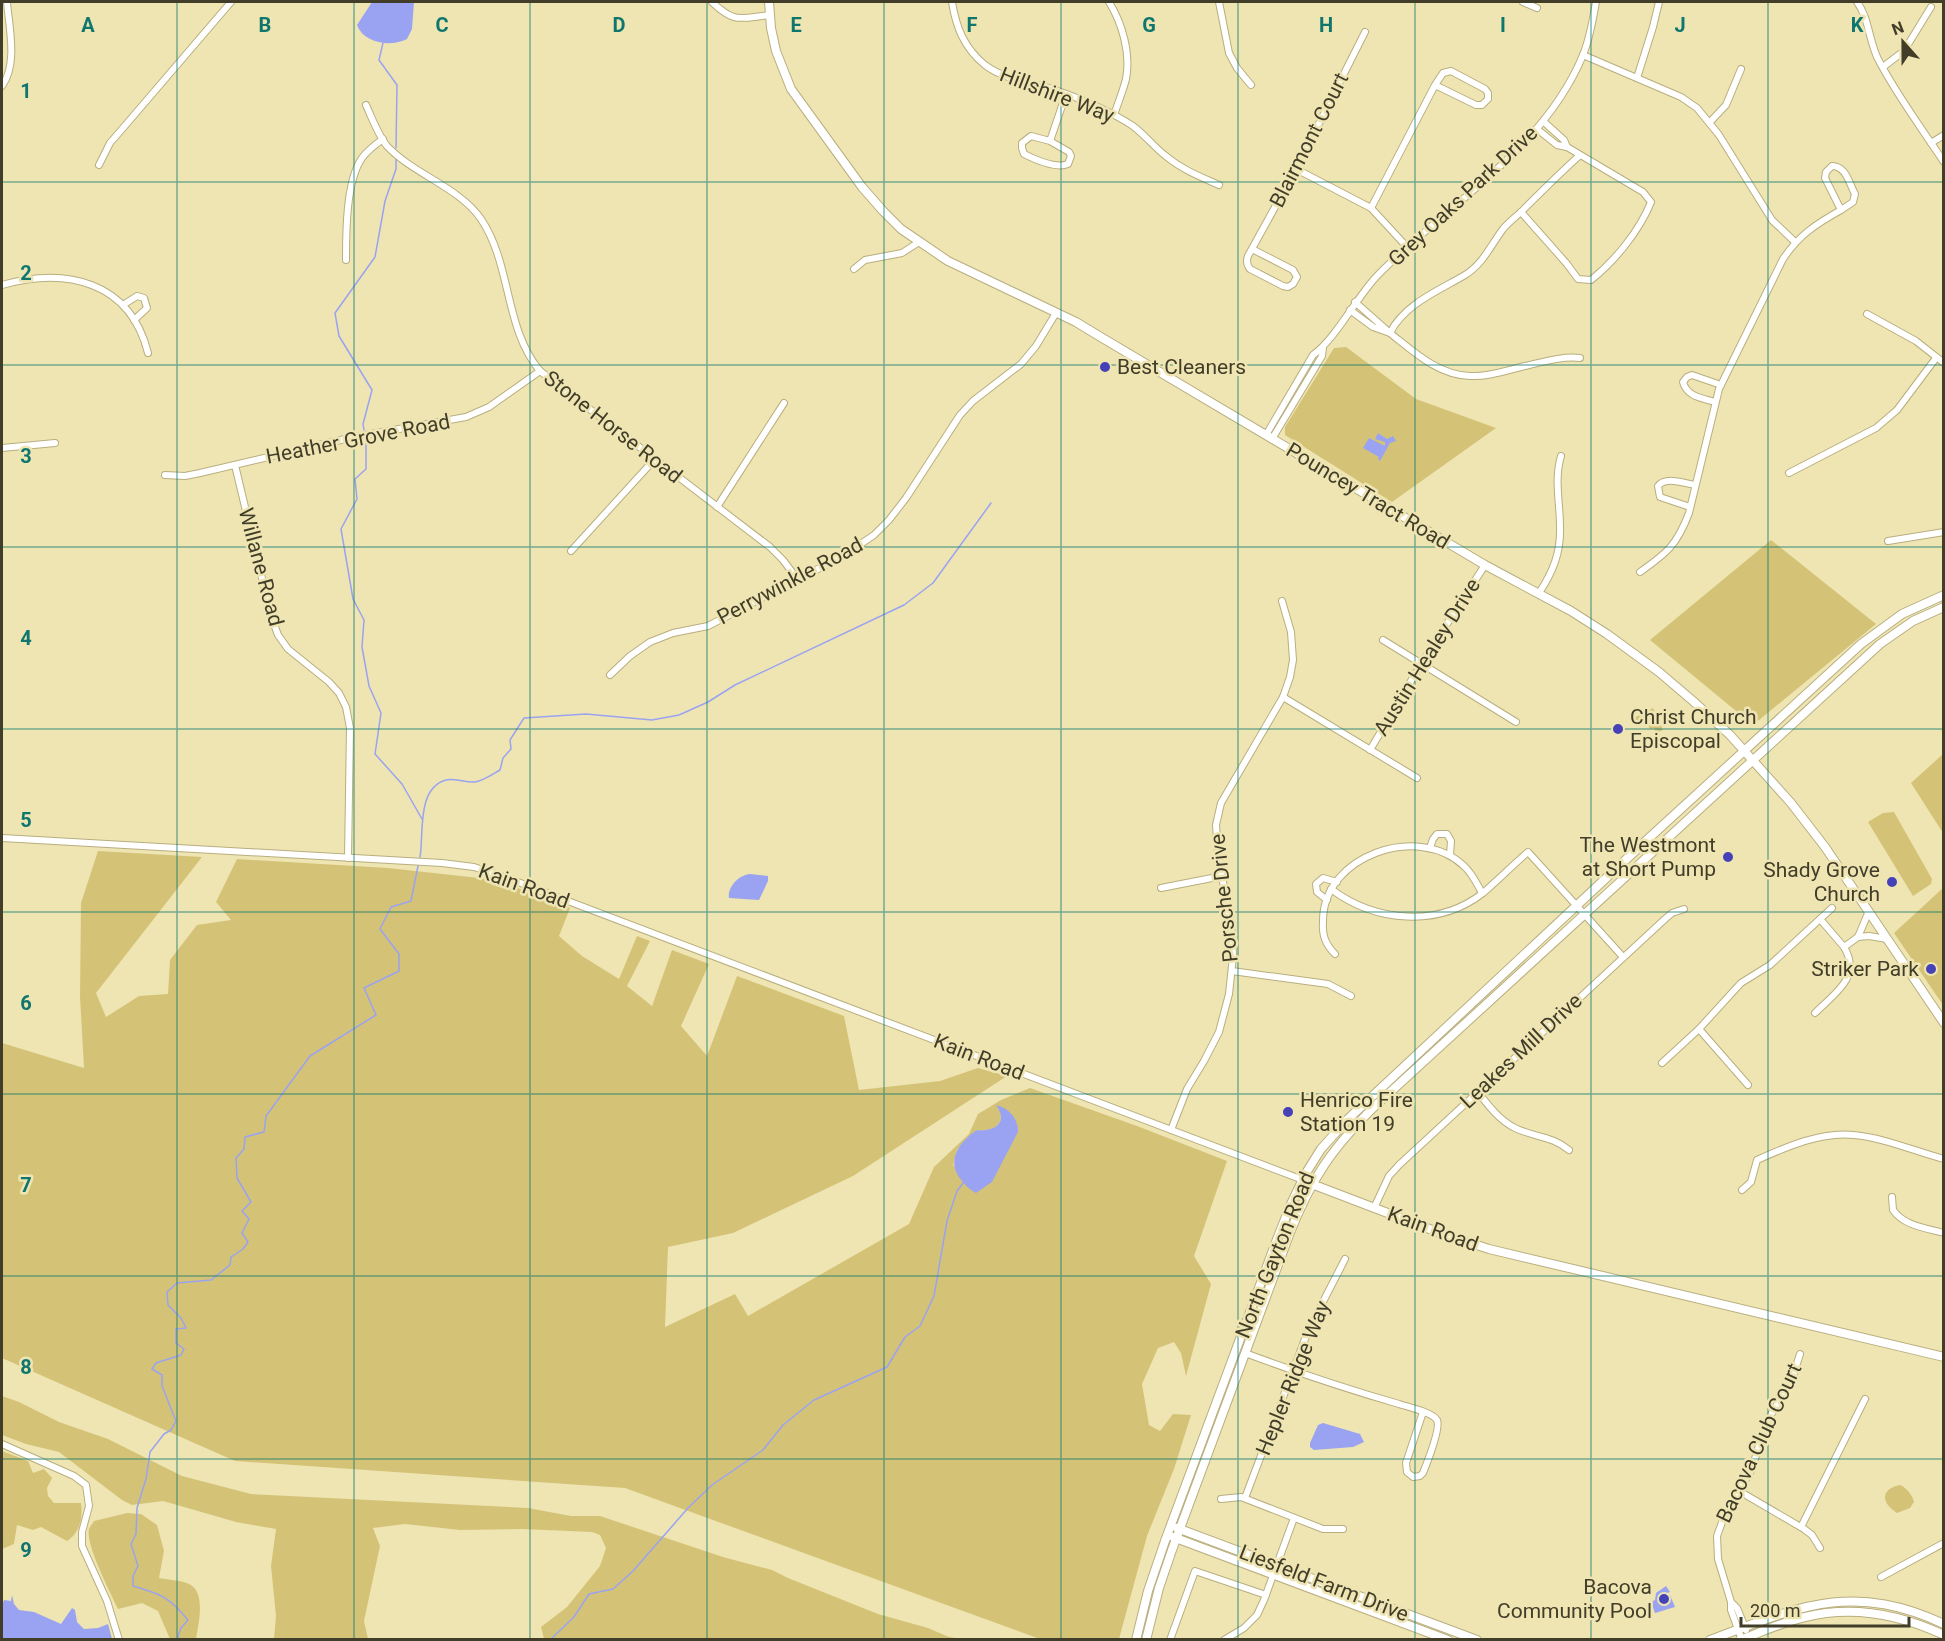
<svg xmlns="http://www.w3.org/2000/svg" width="1945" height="1641" font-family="Roboto,sans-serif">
<rect width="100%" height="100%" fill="#efe5b3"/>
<g fill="#d4c376" fill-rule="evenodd">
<path d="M 1346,347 L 1416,399 L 1496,428 L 1392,502 L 1285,435 L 1285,427 L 1334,348 Z"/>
<path d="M 1771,540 L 1876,624 L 1753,725 L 1650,640 Z"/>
<path d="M 1653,708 L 1663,730 L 1656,733 L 1654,728 L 1650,729 L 1646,721 L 1635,726 L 1630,720 Z"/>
<path d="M 1943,754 L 1943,833 L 1911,783 Z"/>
<path d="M 1894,812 L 1932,879 L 1931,884 L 1913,896 L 1868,822 L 1883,813 Z"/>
<path d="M 98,851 L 202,857 L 96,993 L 106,1017 L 139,996 L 168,994 L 170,960 L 197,925 L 231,920 L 216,902 L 237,859 L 388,868 L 497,880 L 570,908 L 559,936 L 582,956 L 619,979 L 637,936 L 650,941 L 627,986 L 652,1006 L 672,950 L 709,964 L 681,1026 L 707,1056 L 737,976 L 844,1016 L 859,1090 L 940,1081 L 978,1068 L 1007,1076 L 853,1176 L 733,1233 L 668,1247 L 665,1327 L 735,1294 L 748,1316 L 909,1224 L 934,1167 L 969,1134 L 978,1114 L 1001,1100 L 1030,1088 L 1137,1126 L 1227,1161 L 1194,1256 L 1211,1284 L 1186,1376 L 1181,1353 L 1174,1342 L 1158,1348 L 1142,1384 L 1149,1425 L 1160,1431 L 1173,1414 L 1191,1415 L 1174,1469 L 1147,1536 L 1119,1639 L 1040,1639 L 625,1488 L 235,1461 L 2,1358 L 2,1043 L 84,1068 L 80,997 L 81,903 ZM 997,1105 L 1018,1132 L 953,1166 L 957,1150 L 977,1130 C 994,1132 1008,1123 997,1105 Z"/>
<path d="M 1943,888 L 1943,1005 L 1894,933 Z"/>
<path d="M 2,1396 L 19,1402 L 59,1422 L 108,1439 L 182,1476 L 251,1494 L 528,1508 L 571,1516 L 600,1516 L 723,1557 L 772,1570 L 788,1578 L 878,1614 L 928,1628 L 949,1637 L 964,1639 L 886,1640 L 879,1638 L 867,1640 L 544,1639 L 541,1627 L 567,1607 L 600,1566 L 606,1548 L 600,1535 L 592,1532 L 522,1529 L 460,1530 L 405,1524 L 373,1528 L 380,1546 L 364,1621 L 368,1639 L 274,1639 L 276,1616 L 271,1566 L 276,1529 L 236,1522 L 163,1501 L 132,1505 L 122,1500 L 59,1452 L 26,1444 L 2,1435 Z"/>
<path d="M 2,1451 L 28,1461 L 33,1473 L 44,1469 L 52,1478 L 47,1488 L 48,1496 L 54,1503 L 81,1503 C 83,1517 80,1533 67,1541 L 41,1527 L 33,1530 L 17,1525 L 14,1544 L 2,1549 Z"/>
<path d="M 1900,1485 C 1906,1487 1913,1496 1914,1502 L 1910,1508 L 1897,1513 C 1881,1503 1880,1489 1900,1485 Z"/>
<path d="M 127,1513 L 141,1514 L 157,1525 L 164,1551 L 159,1578 C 169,1580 182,1580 191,1585 C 206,1595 198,1625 196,1639 L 170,1639 L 158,1611 L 142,1603 L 118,1609 C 111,1594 85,1544 89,1529 C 89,1528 93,1523 94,1521 Z"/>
</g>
<g fill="#9aa3f1">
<path d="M 372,2 L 414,2 L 412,29 L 407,39 C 392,47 364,44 357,25 Z"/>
<path d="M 1378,433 L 1387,439 L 1393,436 L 1396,441 L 1390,443 L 1380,461 L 1378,459 L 1379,457 L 1363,448 L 1369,438 L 1385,446 L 1385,442 L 1375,439 Z"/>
<path d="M 750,874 L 768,876 L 768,881 L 759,900 L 729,898 C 727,887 739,875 750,874 Z"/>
<path d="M 996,1105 C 1009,1108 1018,1118 1018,1132 L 992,1182 L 976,1193 C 970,1190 966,1186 962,1181 C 945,1161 959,1142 977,1130 C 994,1132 1009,1123 996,1105 Z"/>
<path d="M 1323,1423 L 1360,1434 L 1364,1442 L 1353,1447 L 1314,1450 L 1310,1447 L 1310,1443 L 1318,1425 Z"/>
<path d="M 1666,1586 L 1670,1592 L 1659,1596 L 1659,1598 L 1670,1595 L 1675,1607 L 1655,1613 L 1651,1602 L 1655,1600 L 1656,1593 Z"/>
<path d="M 12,1595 L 14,1604 L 19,1610 L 34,1612 L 61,1624 L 72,1608 L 75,1610 L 77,1622 L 84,1629 L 98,1628 L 108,1624 L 112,1639 L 2,1639 L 2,1605 L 4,1600 L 11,1601 Z"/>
</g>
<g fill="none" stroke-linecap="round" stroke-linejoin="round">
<g stroke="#9aa3f1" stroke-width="1.5">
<path d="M 383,43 L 379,60 L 397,85 L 396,148"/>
<path d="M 364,430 L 363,424 L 372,390 L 339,336 L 335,313 L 375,257 L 385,201 L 396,169 L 396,159"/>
<path d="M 366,439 L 366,469 L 355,479 L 357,499 L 341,529 L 353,599 L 364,620 L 362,647 L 369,686 L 381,713 L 375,754 L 402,784 L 422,819"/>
<path d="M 420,857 C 424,836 416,788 446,780 C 455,778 466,783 475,782 C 483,781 493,774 500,770 L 503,758 L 511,749 L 510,740 L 524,718 L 586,714 L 652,720 L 679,715 L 708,702 L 735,685 L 904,605 L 933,583 L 991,503"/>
<path d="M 179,1640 L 178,1636 L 181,1628 L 188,1620 C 169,1597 161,1594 133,1586 L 133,1576 L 138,1566 L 131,1544 L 136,1534 L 137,1508 L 146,1479 L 150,1452 L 164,1434 L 171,1430 L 176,1421 L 162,1386 L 162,1375 L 152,1369 L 156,1363 L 181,1355 L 184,1349 L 176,1343 L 176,1329 L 186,1328 L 181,1318 L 168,1305 L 167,1292 L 177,1283 L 211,1280 L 230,1265 L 231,1257 L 243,1249 L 248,1242 L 242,1233 L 249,1219 L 242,1211 L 251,1202 L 237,1178 L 236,1158 L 244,1149 L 245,1137 L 264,1132 L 266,1116 L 310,1056 L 376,1015 L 364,988 L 399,971 L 399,954 L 380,929 L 391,907 L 411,901 L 418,866"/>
<path d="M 550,1640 L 574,1617 L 589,1594 L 613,1589 L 633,1571 L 688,1508 L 712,1485 L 763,1450 L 783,1425 L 814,1400 L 887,1367 L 905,1337 L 920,1326 L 934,1296 L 947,1221 L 957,1191 L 964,1182"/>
</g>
<defs>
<g id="street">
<path d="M 712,2 C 735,24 740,18 770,15"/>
<path d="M 952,2 C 956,27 964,48 985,65 C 1006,81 1034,82 1058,91 C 1084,100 1110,111 1133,126 C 1145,135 1155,148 1167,157 C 1183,170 1201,177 1219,185"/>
<path d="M 1109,2 C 1122,23 1131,53 1126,79 C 1123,91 1118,103 1114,115"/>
<path d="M 1219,2 L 1229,53 L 1237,68 L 1251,85"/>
<path d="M 1523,2 L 1537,8"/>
<path d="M 1857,2 C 1869,18 1869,41 1878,59 C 1896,94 1922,129 1944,162"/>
<path d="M 1583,55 L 1681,97 L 1697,108 L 1719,135 L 1772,220 L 1795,242"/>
<path d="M 1883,67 L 1904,51 L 1931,7"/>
<path d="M 1637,78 L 1653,27 L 1659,2"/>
<path d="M 2,86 C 18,64 9,27 7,2"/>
<path d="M 366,105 C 372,118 378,135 387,146 C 413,174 459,187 481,219 C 512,265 504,328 540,371 L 770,547 L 783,560 L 798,580"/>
<path d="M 1710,122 L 1726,105 L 1741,69"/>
<path d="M 1537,129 L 1557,145 L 1567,147 L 1564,140 L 1544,122"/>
<path d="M 1050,141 L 1069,152 L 1071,156 L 1068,164 C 1056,169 1036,160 1024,154 L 1022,148 L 1022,143 L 1031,136 L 1050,141 L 1066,94"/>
<path d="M 1931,143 L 1944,135"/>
<path d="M 1579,156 C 1560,173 1542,191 1523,210 C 1517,216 1509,222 1503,229 C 1491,245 1483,264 1465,275 C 1440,290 1404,304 1390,333 C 1414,352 1438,375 1470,376 C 1488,377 1508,370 1525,366 C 1543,362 1562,356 1580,358"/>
<path d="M 99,165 L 110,143 L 123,128 L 231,2"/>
<path d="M 1832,166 C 1846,166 1849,183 1855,194 L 1853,202 L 1841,210 L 1825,178 L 1826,172 Z"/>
<path d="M 1296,169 L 1371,208 L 1407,247"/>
<path d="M 1371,208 L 1435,85 L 1476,105 L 1482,105 L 1488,99 L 1488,93 L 1485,89 L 1451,71 L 1443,73 L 1435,85"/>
<path d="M 1521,212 L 1567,264 L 1578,279 L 1591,280 C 1615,261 1640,230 1651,202 L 1643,192 L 1567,147"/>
<path d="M 1252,249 L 1293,270 L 1297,277 L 1293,284 L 1288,287 L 1283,286 L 1250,269 C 1247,265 1246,261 1248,256 L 1296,169 L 1365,32"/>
<path d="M 346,260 C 346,232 346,181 362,158 C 367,151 376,144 383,139"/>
<path d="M 854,269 L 865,260 L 902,253 L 919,242"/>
<path d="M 2,285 C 66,267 130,281 148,353"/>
<path d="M 123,305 L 137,296 L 144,298 L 147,308 L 134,320"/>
<path d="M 1350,310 L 1373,327 L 1390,333 L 1355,302"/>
<path d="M 1867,314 L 1916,341 L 1944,363"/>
<path d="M 1715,402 C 1702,398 1687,397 1683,382 L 1687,377 L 1692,375 L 1721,385"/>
<path d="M 1266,435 L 1313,355 C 1336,338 1355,300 1376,277 C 1446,204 1543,152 1583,55 C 1590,38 1593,19 1596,2"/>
<path d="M 1272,439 L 1322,356 L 1323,348"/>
<path d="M 2,448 L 55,443"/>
<path d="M 235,465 L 271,616 L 278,635 L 288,649 L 329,682 L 339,693 L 346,707 L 350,728 L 348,858"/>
<path d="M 1789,473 L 1876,428 L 1897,410 L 1936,358"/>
<path d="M 165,475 L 185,476 L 200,473 L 349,438 L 466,417 L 489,407 L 540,371"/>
<path d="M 717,507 L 784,403"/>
<path d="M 1690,507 L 1660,497 L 1658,486 C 1666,476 1683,483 1695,485"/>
<path d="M 1888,541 L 1944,532"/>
<path d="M 571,551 L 654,460"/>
<path d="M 1640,572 C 1667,553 1677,545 1689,513 L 1719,389 L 1783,259 C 1799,235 1816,224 1841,210"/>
<path d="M 1539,593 C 1553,572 1561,552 1560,527 C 1560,502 1554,480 1561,456"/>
<path d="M 1383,640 L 1516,722"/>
<path d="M 610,675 L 630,656 L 650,642 L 673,633 L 708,626 L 843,556 L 874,535 L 889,520 L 906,498 L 960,415 L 973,401 L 1021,364 L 1036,346 L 1056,313"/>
<path d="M 1283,697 L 1417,778"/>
<path d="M 1370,750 L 1421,664 L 1485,565"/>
<path d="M 2,838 L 442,863 L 474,867 L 510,879 L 1303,1180"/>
<path d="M 1430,848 L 1433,839 L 1437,834 L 1447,834 L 1451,841 L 1450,855"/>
<path d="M 1161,888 L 1222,876"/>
<path d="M 1331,889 C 1375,922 1438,928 1483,893 C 1498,880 1513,865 1528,852 L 1623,957"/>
<path d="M 1327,900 L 1317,892 L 1316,884 L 1323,878 L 1337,882"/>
<path d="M 1820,919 L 1832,908"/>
<path d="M 1858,937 L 1869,936 L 1887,939"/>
<path d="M 1335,954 C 1325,944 1322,935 1323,921 C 1323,855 1419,823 1464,866 C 1472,873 1477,884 1482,893"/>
<path d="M 1232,971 L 1328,984 L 1351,996"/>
<path d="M 1815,1013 C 1835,993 1862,977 1844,947"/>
<path d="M 1662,1063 L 1699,1029"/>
<path d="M 1748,1085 L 1699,1029 L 1741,983 L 1770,965 L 1820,919 L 1844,947 L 1858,937 L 1869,911"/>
<path d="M 1477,1091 C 1488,1105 1499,1120 1515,1128 C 1533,1137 1553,1136 1569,1150"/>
<path d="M 1171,1130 L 1187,1089 L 1204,1061 L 1219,1032 L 1229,994 L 1233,956 L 1232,934 L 1218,853 L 1216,825 L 1221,803 L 1283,697 L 1290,677 L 1293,660 L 1291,632 L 1282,601"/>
<path d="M 1742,1190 L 1751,1182 L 1757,1160 C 1786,1147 1822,1131 1854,1135 C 1885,1138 1914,1151 1944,1159"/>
<path d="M 1892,1197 L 1893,1210 C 1904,1226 1926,1228 1944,1233"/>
<path d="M 1374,1208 L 1389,1176 L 1399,1165 L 1665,919 L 1672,913 L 1684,909"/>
<path d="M 1245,1353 C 1296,1372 1347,1389 1399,1404 C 1408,1407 1432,1412 1437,1420 C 1441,1428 1427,1463 1423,1473 L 1420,1476 L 1413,1477 L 1407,1472 L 1406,1463 L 1423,1412"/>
<path d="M 2,1444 L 74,1476 L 86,1485 L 89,1506 L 82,1532 L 82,1546 L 107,1601 L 119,1640"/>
<path d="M 1739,1491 L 1804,1529 L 1812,1535 L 1820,1548"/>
<path d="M 1245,1498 L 1308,1331 L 1345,1259"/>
<path d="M 1221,1499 L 1241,1497 L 1323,1529 L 1343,1529"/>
<path d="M 1801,1527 L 1865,1399"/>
<path d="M 1881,1577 L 1944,1543"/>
<path d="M 1731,1602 L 1737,1608 L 1746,1630"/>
<path d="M 1170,1640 L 1195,1571 L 1266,1595"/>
<path d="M 1224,1640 L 1244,1628 L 1257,1615 L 1264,1600 L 1294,1518"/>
<path d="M 1742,1640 L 1731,1610 L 1731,1602 L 1718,1559 L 1717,1536 L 1725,1514 L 1752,1469 L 1765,1425 L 1792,1379 L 1800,1354"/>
</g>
<g id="secondary">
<path d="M 769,2 L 771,28 L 776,51 L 791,89 L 862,187 L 883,211 L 901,229 L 948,261 L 1076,322 L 1099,336 L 1485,565 L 1571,611 L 1607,634 L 1659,672 L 1693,701 L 1730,735 L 1791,803 L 1825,847 L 1944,1023"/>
<path d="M 1309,1183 L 1440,1233 L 1489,1249 L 1944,1357"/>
<path d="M 1177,1528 L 1477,1640"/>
<path d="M 1173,1537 L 1448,1640"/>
<path d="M 1136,1640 L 1148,1591 L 1165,1541 L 1276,1242 L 1291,1204 L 1306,1173 L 1321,1149 L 1348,1119 L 1649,838 L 1861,644 L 1902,614 L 1944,595"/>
<path d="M 1146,1640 L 1159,1588 L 1172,1550 L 1289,1235 C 1311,1179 1332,1148 1375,1106 L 1880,644 L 1913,621 L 1944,607"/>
<path d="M 1710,1640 C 1798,1607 1851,1581 1944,1624"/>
<path d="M 1740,1640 C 1761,1632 1783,1622 1805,1617 C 1853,1605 1899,1614 1944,1635"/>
</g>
</defs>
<use href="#street" stroke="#b9ae7e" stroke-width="8"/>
<use href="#secondary" stroke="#b9ae7e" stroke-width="10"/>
<use href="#street" stroke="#fff" stroke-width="6"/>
<use href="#secondary" stroke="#fff" stroke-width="8"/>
</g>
<path fill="none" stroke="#0f766e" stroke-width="1.5" stroke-opacity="0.55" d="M 177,2 L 177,1640M 354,2 L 354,1640M 530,2 L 530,1640M 707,2 L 707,1640M 884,2 L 884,1640M 1061,2 L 1061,1640M 1238,2 L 1238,1640M 1415,2 L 1415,1640M 1591,2 L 1591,1640M 1768,2 L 1768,1640M 2,182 L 1944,182M 2,365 L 1944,365M 2,547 L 1944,547M 2,729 L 1944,729M 2,912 L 1944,912M 2,1094 L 1944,1094M 2,1276 L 1944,1276M 2,1459 L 1944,1459"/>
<g fill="#4542b7" stroke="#efe5b3" stroke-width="2">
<circle cx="1105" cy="367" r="6"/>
<circle cx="1618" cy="729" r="6"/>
<circle cx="1728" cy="857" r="6"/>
<circle cx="1892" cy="882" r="6"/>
<circle cx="1931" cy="969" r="6"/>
<circle cx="1288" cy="1112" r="6"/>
<circle cx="1664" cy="1599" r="6"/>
</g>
<g text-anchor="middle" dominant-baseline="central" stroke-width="5" stroke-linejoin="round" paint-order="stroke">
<g font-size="21" fill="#413d29" stroke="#efe5b3">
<text transform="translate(1057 95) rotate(21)">Hillshire Way</text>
<text transform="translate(1309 140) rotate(-63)">Blairmont Court</text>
<text transform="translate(1463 196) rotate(-43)">Grey Oaks Park Drive</text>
<text transform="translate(613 427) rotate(38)">Stone Horse Road</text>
<text transform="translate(358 439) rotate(-11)">Heather Grove Road</text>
<text transform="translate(1368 496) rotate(31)">Pouncey Tract Road</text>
<text transform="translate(261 567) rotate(75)">Willane Road</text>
<text transform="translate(790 581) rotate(-28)">Perrywinkle Road</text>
<text transform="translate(1427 657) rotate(-58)">Austin Healey Drive</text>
<text transform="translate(524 886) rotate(20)">Kain Road</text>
<text transform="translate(1224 898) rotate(-96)">Porsche Drive</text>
<text transform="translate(1521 1051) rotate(-43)">Leakes Mill Drive</text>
<text transform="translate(979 1057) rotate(21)">Kain Road</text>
<text transform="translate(1433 1229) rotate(20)">Kain Road</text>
<text transform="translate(1275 1255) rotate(-68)">North Gayton Road</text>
<text transform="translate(1293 1378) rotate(-68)">Hepler Ridge Way</text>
<text transform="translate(1759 1443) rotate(-65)">Bacova Club Court</text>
<text transform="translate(1324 1583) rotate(21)">Liesfeld Farm Drive</text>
</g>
<g font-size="21" fill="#413d29" stroke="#efe5b3" text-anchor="end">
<text x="1117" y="367" text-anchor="start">Best Cleaners</text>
<text x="1630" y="717" text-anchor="start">Christ Church<tspan x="1630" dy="24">Episcopal</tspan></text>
<text x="1716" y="845">The Westmont<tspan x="1716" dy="24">at Short Pump</tspan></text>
<text x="1880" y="870">Shady Grove<tspan x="1880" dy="24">Church</tspan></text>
<text x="1919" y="969">Striker Park</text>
<text x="1300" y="1100" text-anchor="start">Henrico Fire<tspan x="1300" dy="24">Station 19</tspan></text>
<text x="1652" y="1587">Bacova<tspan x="1652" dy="24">Community Pool</tspan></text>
</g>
</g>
<g font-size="20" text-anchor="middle" font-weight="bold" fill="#0f766e" stroke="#efe5b3" stroke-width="5" stroke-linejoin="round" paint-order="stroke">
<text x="88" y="32">A</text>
<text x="265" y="32">B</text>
<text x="442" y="32">C</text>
<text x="619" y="32">D</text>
<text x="796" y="32">E</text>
<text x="972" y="32">F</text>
<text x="1149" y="32">G</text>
<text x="1326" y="32">H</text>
<text x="1503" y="32">I</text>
<text x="1680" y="32">J</text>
<text x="1857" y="32">K</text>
<text x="26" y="98">1</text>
<text x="26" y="280">2</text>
<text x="26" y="463">3</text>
<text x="26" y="645">4</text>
<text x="26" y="827">5</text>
<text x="26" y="1010">6</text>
<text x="26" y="1192">7</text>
<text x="26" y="1374">8</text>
<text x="26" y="1557">9</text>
</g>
<rect width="1945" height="1641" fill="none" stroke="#413d29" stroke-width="6"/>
<g transform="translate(1903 42) rotate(339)" stroke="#efe5b3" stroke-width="4.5" paint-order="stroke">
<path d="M0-4.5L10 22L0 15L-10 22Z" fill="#413d29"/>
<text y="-9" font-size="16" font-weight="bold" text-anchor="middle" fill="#413d29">N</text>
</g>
<path d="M1741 1617v9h168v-9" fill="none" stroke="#413d29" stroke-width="3"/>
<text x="1750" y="1617" font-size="18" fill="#413d29" stroke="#efe5b3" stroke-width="4.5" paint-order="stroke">200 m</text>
</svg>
